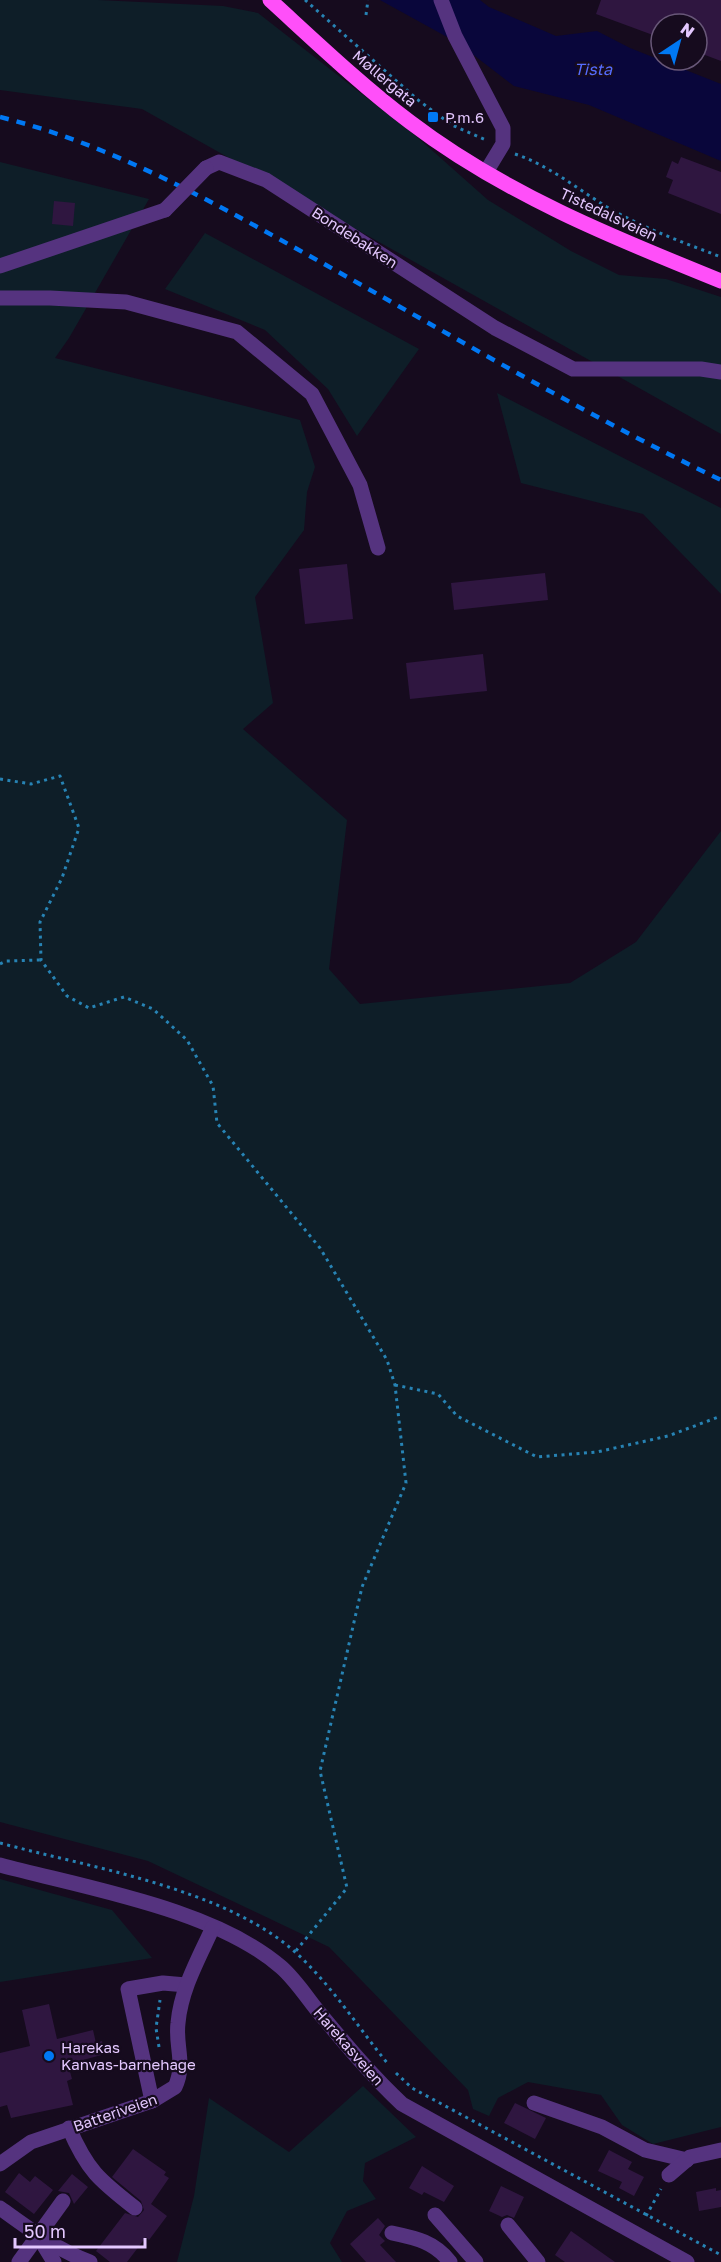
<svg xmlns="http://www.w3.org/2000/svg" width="721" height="2262" font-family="'Golos Text',sans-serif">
<rect width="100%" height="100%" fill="#160b1e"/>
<g fill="#0e1e28">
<path d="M 0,0 L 98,0 L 223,6 L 258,13 L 417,137 L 488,200 L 571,251 L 619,275 L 666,279 L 721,297 L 721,434 L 142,109 L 0,90 Z"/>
<path d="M 0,162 L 149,199 L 69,338 L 55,358 L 300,420 L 315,467 L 307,492 L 304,530 L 255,597 L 273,703 L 243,729 L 347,820 L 329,969 L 360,1004 L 570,983 L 636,942 L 721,831 L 721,2127 L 653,2144 L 622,2125 L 601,2095 L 528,2082 L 498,2098 L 489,2116 L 473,2109 L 468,2090 L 329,1947 L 148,1861 L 0,1822 Z"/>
<path d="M 205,233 L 419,349 L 357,436 L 328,389 L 265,330 L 165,289 Z"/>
<path d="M 497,393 L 721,508 L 721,594 L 643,514 L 521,483 Z"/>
<path d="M 0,1879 L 112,1910 L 152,1958 L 0,1982 Z"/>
<path d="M 363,2086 L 416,2137 L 365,2163 L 363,2181 L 376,2199 L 347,2211 L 330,2243 L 342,2262 L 177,2262 L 194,2196 L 209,2098 L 289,2152 Z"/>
</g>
<path fill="#09063b" d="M 380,0 L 480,0 L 489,7 L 556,36 L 597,31 L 630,48 L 721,84 L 721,161 L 589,105 L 514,86 L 458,43 Z"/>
<g fill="#2f1640">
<path d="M 601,0 L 721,0 L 721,61 L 697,52 L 697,24 L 661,24 L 661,38 L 596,14 Z"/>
<path d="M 681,157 L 721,172 L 721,214 L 668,193 L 673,180 L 666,177 L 672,161 L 678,164 Z"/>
<path d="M 54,201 L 75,203 L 73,226 L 52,224 Z"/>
<path d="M 347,564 L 353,619 L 305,624 L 299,569 Z"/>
<path d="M 545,573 L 548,600 L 454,610 L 451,583 Z"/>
<path d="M 483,654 L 487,691 L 410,699 L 406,663 Z"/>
<path d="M 49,2004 L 57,2039 L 93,2030 L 96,2043 L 102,2041 L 105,2054 L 83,2060 L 84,2064 L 69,2068 L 72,2079 L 67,2081 L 73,2105 L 11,2118 L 7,2105 L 0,2107 L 0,2053 L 30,2046 L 22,2010 Z"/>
<path d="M 515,2103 L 546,2118 L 535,2139 L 504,2123 Z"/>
<path d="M 133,2149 L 166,2172 L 164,2175 L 169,2178 L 151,2204 L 167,2216 L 149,2240 L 146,2237 L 127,2262 L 110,2262 L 96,2251 L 125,2213 L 138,2217 L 144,2210 L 141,2201 L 112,2177 Z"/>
<path d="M 609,2150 L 632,2162 L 628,2169 L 644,2177 L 634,2196 L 619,2188 L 622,2182 L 598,2171 Z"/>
<path d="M 422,2166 L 454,2186 L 444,2202 L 424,2192 L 422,2195 L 409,2188 Z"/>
<path d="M 19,2173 L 30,2182 L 35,2176 L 53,2190 L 34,2214 L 5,2192 Z"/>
<path d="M 72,2174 L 88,2187 L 74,2204 L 69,2193 L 58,2191 Z"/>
<path d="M 501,2186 L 524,2197 L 514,2218 L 507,2215 L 502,2217 L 489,2211 Z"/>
<path d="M 716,2188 L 716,2191 L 721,2190 L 721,2207 L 699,2211 L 696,2192 Z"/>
<path d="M 378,2218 L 385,2226 L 379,2235 L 385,2241 L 380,2245 L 396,2262 L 366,2262 L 350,2244 Z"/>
<path d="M 571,2231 L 615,2262 L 565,2262 L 555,2255 Z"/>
</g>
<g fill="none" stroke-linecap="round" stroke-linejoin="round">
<g stroke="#2783b4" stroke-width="3" stroke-dasharray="3 4.5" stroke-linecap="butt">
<path d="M 305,0 L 418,100 L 452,125 L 488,141"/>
<path d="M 366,15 L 368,0"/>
<path d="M 515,154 C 550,166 576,188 607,207 C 643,228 682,242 721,257"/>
<path d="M 0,779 L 31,784 L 60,776 L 79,828 L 62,878 L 40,922 L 41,960 L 67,996 L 89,1008 L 124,997 L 153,1009 L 187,1040 L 213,1086 L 217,1123 L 320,1248 L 387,1360 L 395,1385 L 406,1483 L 362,1587 L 320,1771 L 347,1888 L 295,1952"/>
<path d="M 0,964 L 6,961 L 41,960"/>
<path d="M 395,1385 L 438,1394 L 457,1416 L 537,1457 L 597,1452 L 668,1436 L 721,1416"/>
<path d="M 0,1843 C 92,1868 222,1888 294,1951 C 330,1983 358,2027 388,2064"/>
<path d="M 159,2047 L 156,2028 L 160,2000"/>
<path d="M 396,2073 L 412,2088 L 721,2255"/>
<path d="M 646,2216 L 661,2189"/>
</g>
<g stroke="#55337f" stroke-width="15">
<path d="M 441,0 L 455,36 L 503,128 L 503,144 L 486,172"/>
<path d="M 206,168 L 219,162 L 266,180 L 495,328 L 573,369 L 701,369 L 721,372"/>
<path d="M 0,266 L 165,210"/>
<path d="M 0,298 L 50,298 L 126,302 L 237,332 L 312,394 L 360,485 L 378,548"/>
<path d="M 0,1865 C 86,1888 214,1909 281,1967 C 297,1981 309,2001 322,2016 C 348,2047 373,2077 402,2104 L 687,2262"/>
<path d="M 152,2101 L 128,1989 L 163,1983 L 186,1985"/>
<path d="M 534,2103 L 602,2127 L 645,2150 L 687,2160"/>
<path d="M 69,2128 C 87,2170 99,2180 135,2208"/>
<path d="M 0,2164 L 31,2142 L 152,2101 L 175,2087 C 186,2064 175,2046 178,2023 C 181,1989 199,1958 213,1927"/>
<path d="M 669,2175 L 690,2157 L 721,2150"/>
<path d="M 0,2208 C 29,2229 57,2250 90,2262"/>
<path d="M 435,2215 L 476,2262"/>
<path d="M 508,2225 L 538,2262"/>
<path d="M 392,2233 C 416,2238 435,2242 450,2262"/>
<path d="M 40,2239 L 54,2262"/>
<path d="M 19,2262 L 63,2201"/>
</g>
<path stroke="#ff4ff9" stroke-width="15" d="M 270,0 C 316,42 361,85 410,122 C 503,193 614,238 721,281"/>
<path stroke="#0078f3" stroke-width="4.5" stroke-dasharray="9 8" stroke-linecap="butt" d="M 0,117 C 117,146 221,207 326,265 C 456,338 586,415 721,480"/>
<path stroke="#55337f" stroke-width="15" d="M 165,210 L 206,168"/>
</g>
<g fill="#0078f3" stroke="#160b1e" stroke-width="2">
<rect x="427" y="111" width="12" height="12" rx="3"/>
<circle cx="49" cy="2056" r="6"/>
</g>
<g text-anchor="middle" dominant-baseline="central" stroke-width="4.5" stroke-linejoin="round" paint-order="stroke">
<g font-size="15" fill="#e4c8ff" stroke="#160b1e">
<text transform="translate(385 78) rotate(40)">Møllergata</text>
<text transform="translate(609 214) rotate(25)">Tistedalsveien</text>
<text transform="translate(355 237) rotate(33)">Bondebakken</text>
<text transform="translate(349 2046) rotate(49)">Harekasveien</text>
<text transform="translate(115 2112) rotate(-19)">Batteriveien</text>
</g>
<g font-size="15" fill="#e4c8ff" stroke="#160b1e" text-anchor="start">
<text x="445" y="117">P.m.6</text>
<text x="61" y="2047">Harekas<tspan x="61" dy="17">Kanvas-barnehage</tspan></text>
</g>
<g font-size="16" font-style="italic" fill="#566cff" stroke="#160b1e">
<text x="593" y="69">Tista</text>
</g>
</g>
<g transform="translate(679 42) rotate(36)"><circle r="28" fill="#160b1e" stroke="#685778" stroke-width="1.5"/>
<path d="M0-4.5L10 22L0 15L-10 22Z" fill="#0078f3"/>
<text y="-9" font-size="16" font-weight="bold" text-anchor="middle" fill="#e4c8ff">N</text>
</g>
<path d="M15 2238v9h130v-9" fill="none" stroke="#e4c8ff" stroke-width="3"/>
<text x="24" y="2238" font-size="18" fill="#e4c8ff" stroke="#160b1e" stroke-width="4.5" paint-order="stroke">50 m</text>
</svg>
